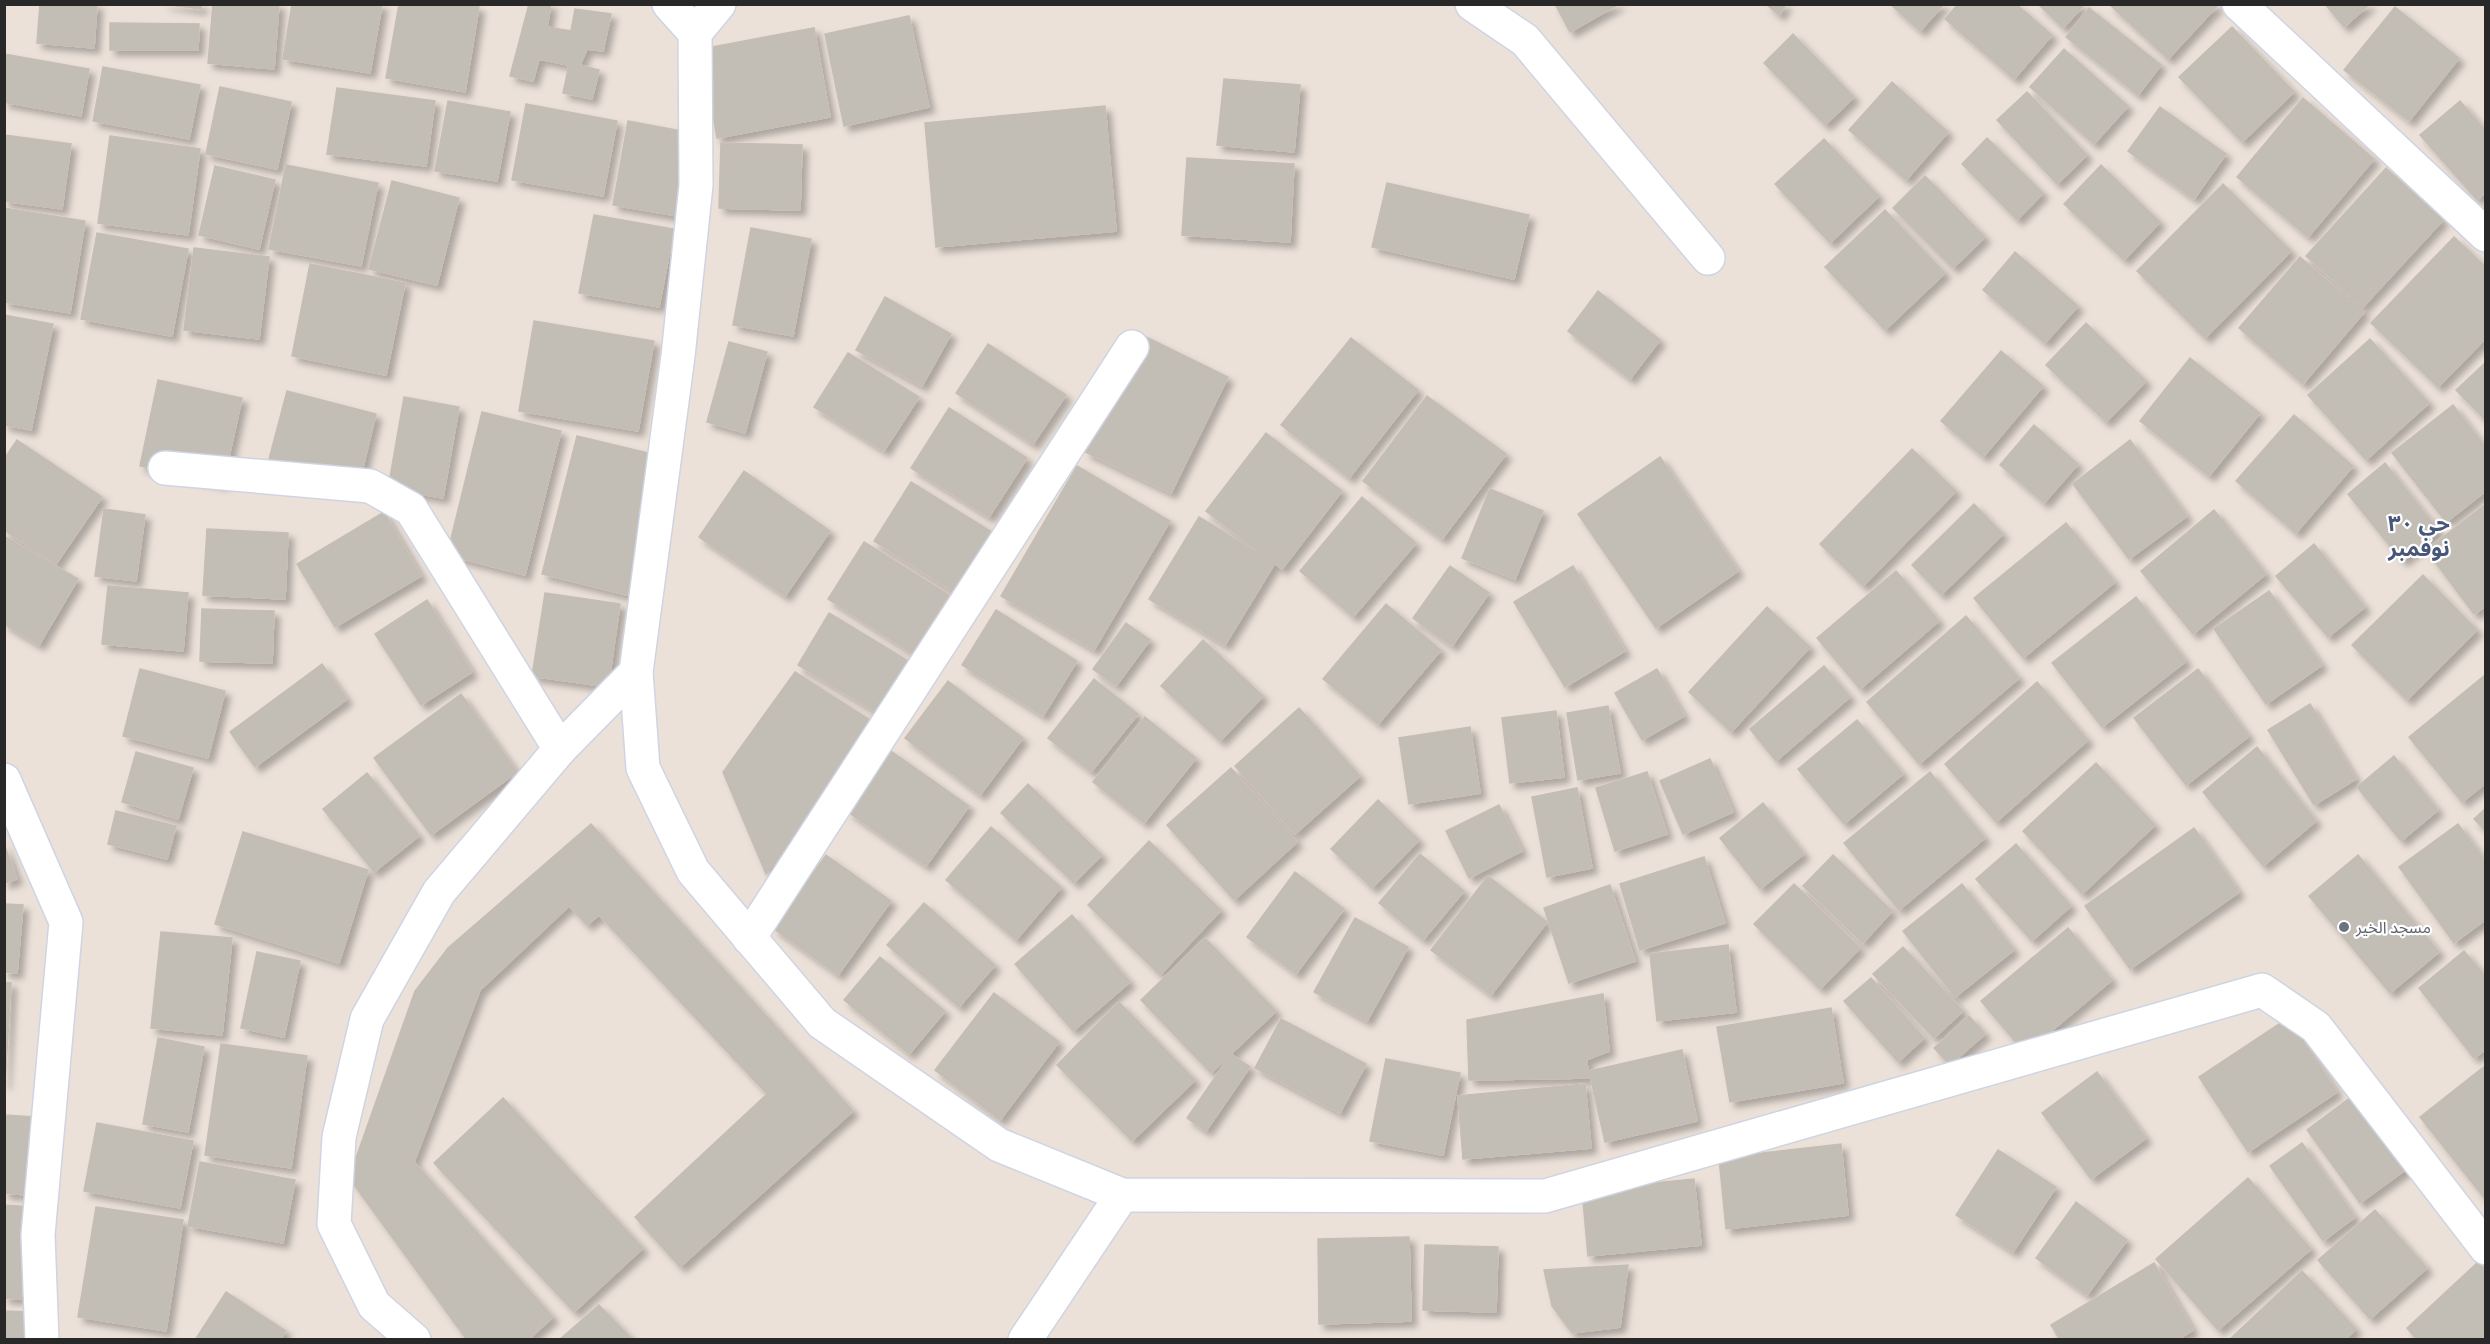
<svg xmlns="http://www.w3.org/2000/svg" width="2490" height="1344" font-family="Ubuntu,'Noto Sans Arabic',sans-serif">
<defs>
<filter id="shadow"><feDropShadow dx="5.5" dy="5.5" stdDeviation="3" flood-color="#0004"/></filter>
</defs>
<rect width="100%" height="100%" fill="#ebe1d9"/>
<g fill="#c2bdb5" stroke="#c6bdb3" stroke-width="1.5" filter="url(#shadow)">
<path d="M 40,4 L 97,4 L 94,48 L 37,43 Z"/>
<path d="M 163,4 L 202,4 L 201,9 Z"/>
<path d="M 213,4 L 279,4 L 274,69 L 208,63 Z"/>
<path d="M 292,4 L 382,4 L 370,73 L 283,59 Z"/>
<path d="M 399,4 L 462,4 L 479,7 L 465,92 L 386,78 Z"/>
<path d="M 529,4 L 551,4 L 547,27 L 571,31 L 575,9 L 611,14 L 603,51 L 587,49 L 580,65 L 599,70 L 592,99 L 563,93 L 569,65 L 539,59 L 533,81 L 510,76 Z"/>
<path d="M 1555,4 L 1619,4 L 1570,32 Z"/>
<path d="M 1766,4 L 1786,4 L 1779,15 Z"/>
<path d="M 1890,4 L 1944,4 L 1920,31 Z"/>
<path d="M 1958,4 L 2016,4 L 2052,35 L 2014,79 L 1945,19 Z"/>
<path d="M 2038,4 L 2085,4 L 2063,28 Z"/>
<path d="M 2109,4 L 2219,4 L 2168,59 Z"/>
<path d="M 2325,4 L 2370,4 L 2344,27 Z"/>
<path d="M 2395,7 L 2459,58 L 2409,121 L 2344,70 Z"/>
<path d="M 2089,8 L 2161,65 L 2138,95 L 2066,37 Z"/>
<path d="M 909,16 L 929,107 L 844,126 L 825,34 Z"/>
<path d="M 110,23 L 199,24 L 198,50 L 110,50 Z"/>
<path d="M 2232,27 L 2294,92 L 2242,142 L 2179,77 Z"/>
<path d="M 814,28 L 830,117 L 717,138 L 701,49 Z"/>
<path d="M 1793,34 L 1854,97 L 1825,125 L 1764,63 Z"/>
<path d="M 2064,49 L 2128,106 L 2094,144 L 2030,87 Z"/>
<path d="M 4,54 L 89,69 L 81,116 L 4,102 Z"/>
<path d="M 103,67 L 200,85 L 189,139 L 93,121 Z"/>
<path d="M 1224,79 L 1300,85 L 1294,152 L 1217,145 Z"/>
<path d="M 1892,82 L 1948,132 L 1906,180 L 1849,130 Z"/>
<path d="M 220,87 L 291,102 L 277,169 L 206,154 Z"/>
<path d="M 337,88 L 435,101 L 426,166 L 327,154 Z"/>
<path d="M 2027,92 L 2087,155 L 2057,184 L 1997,120 Z"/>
<path d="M 2303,98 L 2374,159 L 2308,237 L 2237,177 Z"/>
<path d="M 448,101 L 510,112 L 497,181 L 435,171 Z"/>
<path d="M 2460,101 L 2486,131 L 2486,192 L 2477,200 L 2420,135 Z"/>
<path d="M 526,104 L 617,121 L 603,196 L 512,180 Z"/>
<path d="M 1105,106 L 1116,231 L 936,247 L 925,123 Z"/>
<path d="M 2160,107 L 2226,154 L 2194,199 L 2128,151 Z"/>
<path d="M 628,121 L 693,133 L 677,216 L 613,205 Z"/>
<path d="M 4,135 L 71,144 L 62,209 L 4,201 Z"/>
<path d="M 110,136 L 200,149 L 188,235 L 98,223 Z"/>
<path d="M 1987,138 L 2043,193 L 2017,220 L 1962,164 Z"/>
<path d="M 1824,139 L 1879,196 L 1830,243 L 1775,184 Z"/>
<path d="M 721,143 L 802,145 L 800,210 L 719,208 Z"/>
<path d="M 1187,158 L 1294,164 L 1290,242 L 1182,235 Z"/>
<path d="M 286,165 L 378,183 L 361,266 L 269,249 Z"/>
<path d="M 2101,165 L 2160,222 L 2124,260 L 2064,204 Z"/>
<path d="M 215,166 L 275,180 L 259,249 L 199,235 Z"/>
<path d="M 2386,168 L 2443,220 L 2363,307 L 2306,256 Z"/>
<path d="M 1925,176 L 1985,237 L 1953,268 L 1893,208 Z"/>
<path d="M 392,181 L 459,198 L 437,285 L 369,269 Z"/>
<path d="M 1387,183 L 1529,215 L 1514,279 L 1372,247 Z"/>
<path d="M 2223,184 L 2291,251 L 2205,338 L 2137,271 Z"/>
<path d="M 4,208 L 85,221 L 70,313 L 4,302 Z"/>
<path d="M 1885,210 L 1945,273 L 1885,330 L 1825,267 Z"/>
<path d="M 594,215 L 674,229 L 659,307 L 579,293 Z"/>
<path d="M 751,228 L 811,239 L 793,336 L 733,325 Z"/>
<path d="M 97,233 L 188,249 L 172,336 L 81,319 Z"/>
<path d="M 2454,237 L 2486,267 L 2486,338 L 2438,387 L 2371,323 Z"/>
<path d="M 194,248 L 269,257 L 259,339 L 184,330 Z"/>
<path d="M 2015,252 L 2078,306 L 2045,343 L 1983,290 Z"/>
<path d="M 2300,257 L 2364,312 L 2303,384 L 2239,328 Z"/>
<path d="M 310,264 L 405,283 L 386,375 L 292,356 Z"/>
<path d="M 1598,291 L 1660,340 L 1630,379 L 1568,331 Z"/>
<path d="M 885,297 L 951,334 L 922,386 L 856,350 Z"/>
<path d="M 4,315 L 53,324 L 31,430 L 4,425 Z"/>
<path d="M 534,321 L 654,341 L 638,431 L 519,411 Z"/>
<path d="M 2086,323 L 2146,381 L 2106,422 L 2046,365 Z"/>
<path d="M 1142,335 L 1228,377 L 1171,493 L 1085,452 Z"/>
<path d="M 1351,338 L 1418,390 L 1349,478 L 1281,425 Z"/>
<path d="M 2370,339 L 2429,403 L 2366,460 L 2308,395 Z"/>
<path d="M 729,342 L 767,352 L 745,433 L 707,422 Z"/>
<path d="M 988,344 L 1066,395 L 1033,444 L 956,393 Z"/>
<path d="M 2001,351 L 2043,386 L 1983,457 L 1941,421 Z"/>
<path d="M 848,353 L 919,397 L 884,451 L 814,407 Z"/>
<path d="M 2190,358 L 2260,413 L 2209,476 L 2140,421 Z"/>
<path d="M 2486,362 L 2486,421 L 2456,390 Z"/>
<path d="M 158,380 L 242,398 L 223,484 L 140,466 Z"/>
<path d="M 287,391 L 376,414 L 358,487 L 268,463 Z"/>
<path d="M 1427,396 L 1506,454 L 1442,539 L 1363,481 Z"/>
<path d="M 404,397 L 459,407 L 443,498 L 388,489 Z"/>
<path d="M 2453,405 L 2486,448 L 2486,491 L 2446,522 L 2392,453 Z"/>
<path d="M 949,408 L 1027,458 L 989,517 L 911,468 Z"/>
<path d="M 482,412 L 561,431 L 525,575 L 447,555 Z"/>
<path d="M 2294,415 L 2353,466 L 2296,533 L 2236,481 Z"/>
<path d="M 2034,425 L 2078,464 L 2044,503 L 2000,465 Z"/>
<path d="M 1266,433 L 1342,491 L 1282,569 L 1206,511 Z"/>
<path d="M 577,436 L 661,456 L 627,595 L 542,574 Z"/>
<path d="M 17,440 L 102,497 L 56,564 L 4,530 L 4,459 Z"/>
<path d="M 2130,440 L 2187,516 L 2129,559 L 2073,484 Z"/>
<path d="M 1912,449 L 1956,491 L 1863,586 L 1820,544 Z"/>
<path d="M 1660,457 L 1738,571 L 1656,628 L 1578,514 Z"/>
<path d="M 2385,463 L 2439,531 L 2402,561 L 2348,494 Z"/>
<path d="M 1077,466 L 1170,521 L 1094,650 L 1001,596 Z"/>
<path d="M 744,471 L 830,531 L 785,596 L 699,537 Z"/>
<path d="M 911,482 L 992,532 L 955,592 L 874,541 Z"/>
<path d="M 1490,489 L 1543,511 L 1515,579 L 1462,558 Z"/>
<path d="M 1362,497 L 1416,543 L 1353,617 L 1300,571 Z"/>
<path d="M 1974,504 L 2003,534 L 1941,595 L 1912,565 Z"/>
<path d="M 2486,504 L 2486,606 L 2474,614 L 2426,550 Z"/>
<path d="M 104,509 L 145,515 L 136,581 L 95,576 Z"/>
<path d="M 2214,510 L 2266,574 L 2193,634 L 2141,571 Z"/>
<path d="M 384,512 L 421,576 L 335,627 L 297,564 Z"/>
<path d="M 1199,517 L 1275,563 L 1225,645 L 1149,599 Z"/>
<path d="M 2066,523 L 2115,582 L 2023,658 L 1974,598 Z"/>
<path d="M 207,529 L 288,533 L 285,599 L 203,595 Z"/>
<path d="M 4,536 L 78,579 L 39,645 L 4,624 Z"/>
<path d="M 864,542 L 949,595 L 912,653 L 828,599 Z"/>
<path d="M 2314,544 L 2365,607 L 2328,637 L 2276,576 Z"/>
<path d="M 1450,566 L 1489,593 L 1452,646 L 1413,618 Z"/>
<path d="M 1573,566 L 1625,651 L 1565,687 L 1514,602 Z"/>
<path d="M 1896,571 L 1939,621 L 1860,689 L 1817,638 Z"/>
<path d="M 2423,575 L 2477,630 L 2407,700 L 2352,645 Z"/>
<path d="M 108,586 L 188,593 L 183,651 L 102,644 Z"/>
<path d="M 2269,591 L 2322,665 L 2266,704 L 2214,629 Z"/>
<path d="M 545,593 L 620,604 L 608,687 L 532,676 Z"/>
<path d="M 2136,597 L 2186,661 L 2102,727 L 2052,663 Z"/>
<path d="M 427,600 L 472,672 L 421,705 L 375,634 Z"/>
<path d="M 1386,604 L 1441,650 L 1378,724 L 1323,679 Z"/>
<path d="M 1767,607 L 1810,647 L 1731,732 L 1689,692 Z"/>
<path d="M 202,609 L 274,611 L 272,663 L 200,661 Z"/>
<path d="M 996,610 L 1077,661 L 1043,716 L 962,665 Z"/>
<path d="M 829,613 L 910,662 L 879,714 L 798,665 Z"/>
<path d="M 1966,616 L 2019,678 L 1919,764 L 1867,702 Z"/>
<path d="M 1126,623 L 1150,640 L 1116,686 L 1093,669 Z"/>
<path d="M 1203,640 L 1263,696 L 1220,741 L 1161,686 Z"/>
<path d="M 322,664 L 347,699 L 255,767 L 230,732 Z"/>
<path d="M 1824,666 L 1850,697 L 1776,761 L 1750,729 Z"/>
<path d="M 140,669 L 225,691 L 208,758 L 123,736 Z"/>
<path d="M 1657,669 L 1684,716 L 1642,740 L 1615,693 Z"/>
<path d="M 2198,669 L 2249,736 L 2186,785 L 2134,718 Z"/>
<path d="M 795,672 L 881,727 L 766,874 L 723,772 Z"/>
<path d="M 2485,675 L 2486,783 L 2462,802 L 2409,737 Z"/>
<path d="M 1094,679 L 1138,714 L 1091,772 L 1048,738 Z"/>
<path d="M 948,681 L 1023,738 L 980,795 L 905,738 Z"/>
<path d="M 2037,682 L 2088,740 L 1996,822 L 1945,764 Z"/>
<path d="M 461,694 L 517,772 L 431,835 L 374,758 Z"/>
<path d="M 2310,704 L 2356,779 L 2314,805 L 2268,730 Z"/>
<path d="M 1608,706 L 1620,773 L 1578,780 L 1567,713 Z"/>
<path d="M 1299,708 L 1360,776 L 1295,834 L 1235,766 Z"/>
<path d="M 1556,711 L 1564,777 L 1510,783 L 1502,718 Z"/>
<path d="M 1145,717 L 1196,758 L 1144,823 L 1093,782 Z"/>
<path d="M 1857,720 L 1903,774 L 1844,824 L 1798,769 Z"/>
<path d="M 1470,727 L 1480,793 L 1409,804 L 1399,738 Z"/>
<path d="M 2257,747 L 2316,821 L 2263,866 L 2203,792 Z"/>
<path d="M 891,751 L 969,806 L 926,866 L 848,812 Z"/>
<path d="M 136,752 L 193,768 L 178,819 L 122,802 Z"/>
<path d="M 2394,756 L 2438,810 L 2401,841 L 2357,787 Z"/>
<path d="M 1710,759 L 1733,812 L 1683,834 L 1660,781 Z"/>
<path d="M 2096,763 L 2155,825 L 2082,894 L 2023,831 Z"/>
<path d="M 1231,768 L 1297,842 L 1234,900 L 1167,825 Z"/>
<path d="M 1647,772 L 1667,834 L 1615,851 L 1596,788 Z"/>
<path d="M 1930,772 L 1985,838 L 1899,910 L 1844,843 Z"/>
<path d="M 367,773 L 419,836 L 374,872 L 323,809 Z"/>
<path d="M 1028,784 L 1102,855 L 1074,883 L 1001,813 Z"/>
<path d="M 1577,788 L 1592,868 L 1547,877 L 1532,797 Z"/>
<path d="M 1378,800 L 1419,840 L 1372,888 L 1331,849 Z"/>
<path d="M 1763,803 L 1804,854 L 1760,889 L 1720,838 Z"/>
<path d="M 1499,805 L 1522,851 L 1469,878 L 1446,831 Z"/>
<path d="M 2486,808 L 2486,831 L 2474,819 Z"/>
<path d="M 116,811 L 176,826 L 167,859 L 108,844 Z"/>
<path d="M 591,824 L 853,1111 L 680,1267 L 635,1217 L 767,1094 L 599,915 L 587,925 L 569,906 L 480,990 L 414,1162 L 553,1317 L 528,1340 L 467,1340 L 349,1178 L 415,991 L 448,948 Z"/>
<path d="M 2458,824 L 2486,862 L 2486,919 L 2454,943 L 2399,867 Z"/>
<path d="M 991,827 L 1061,887 L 1016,940 L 946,880 Z"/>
<path d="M 2194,828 L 2239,892 L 2130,969 L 2085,906 Z"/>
<path d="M 243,832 L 368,870 L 339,963 L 215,924 Z"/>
<path d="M 1149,841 L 1221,910 L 1160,975 L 1088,905 Z"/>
<path d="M 4,844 L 17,879 L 4,883 Z"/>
<path d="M 2016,844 L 2071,906 L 2032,941 L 1976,879 Z"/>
<path d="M 1420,854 L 1464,891 L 1423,940 L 1379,903 Z"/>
<path d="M 826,855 L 891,901 L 838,975 L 773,928 Z"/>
<path d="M 1833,855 L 1892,911 L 1863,943 L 1803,886 Z"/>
<path d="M 2358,855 L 2439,952 L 2390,993 L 2309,896 Z"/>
<path d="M 1704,857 L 1725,923 L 1640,950 L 1620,884 Z"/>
<path d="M 1295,872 L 1344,909 L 1296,974 L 1247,937 Z"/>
<path d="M 1488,876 L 1547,922 L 1491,995 L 1431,950 Z"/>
<path d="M 1794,884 L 1860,948 L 1820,989 L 1754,924 Z"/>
<path d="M 1962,884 L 2014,950 L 1955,997 L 1903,931 Z"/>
<path d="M 1610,885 L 1635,961 L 1569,983 L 1544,908 Z"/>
<path d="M 924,903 L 995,965 L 959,1007 L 887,945 Z"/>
<path d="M 4,904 L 23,905 L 17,973 L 4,972 Z"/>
<path d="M 1072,915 L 1130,982 L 1073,1031 L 1015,964 Z"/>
<path d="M 1355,918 L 1408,947 L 1367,1021 L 1314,992 Z"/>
<path d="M 2068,928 L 2112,980 L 2025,1053 L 1981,1001 Z"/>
<path d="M 161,932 L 232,938 L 222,1035 L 151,1028 Z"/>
<path d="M 1205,938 L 1276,1011 L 1211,1073 L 1141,1000 Z"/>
<path d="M 1728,945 L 1736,1012 L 1657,1021 L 1650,954 Z"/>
<path d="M 1903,947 L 1963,1011 L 1934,1038 L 1873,974 Z"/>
<path d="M 2464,951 L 2486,977 L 2486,1049 L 2474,1058 L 2419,988 Z"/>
<path d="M 257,952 L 300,961 L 284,1037 L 241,1028 Z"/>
<path d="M 880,957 L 945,1011 L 909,1054 L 844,1000 Z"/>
<path d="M 1871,978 L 1924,1038 L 1898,1062 L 1844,1001 Z"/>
<path d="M 4,982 L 11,983 L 5,1084 L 4,1084 Z"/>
<path d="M 994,993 L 1059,1042 L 1000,1120 L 935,1070 Z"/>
<path d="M 1603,994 L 1609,1051 L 1586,1060 L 1590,1078 L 1469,1080 L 1467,1020 Z"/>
<path d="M 1119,1002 L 1195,1080 L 1132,1141 L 1057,1065 Z"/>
<path d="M 1831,1008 L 1843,1083 L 1730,1102 L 1717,1027 Z"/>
<path d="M 1969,1016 L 1985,1034 L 1950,1065 L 1934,1048 Z"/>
<path d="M 2288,1018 L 2337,1092 L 2248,1152 L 2199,1077 Z"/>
<path d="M 1281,1019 L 1366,1064 L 1340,1113 L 1255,1068 Z"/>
<path d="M 158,1038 L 204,1047 L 188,1132 L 143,1124 Z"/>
<path d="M 221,1044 L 307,1056 L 291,1168 L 205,1155 Z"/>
<path d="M 1682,1050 L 1697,1121 L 1605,1142 L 1589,1071 Z"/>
<path d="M 1231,1054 L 1250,1067 L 1206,1131 L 1187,1118 Z"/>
<path d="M 1386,1059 L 1460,1073 L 1443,1155 L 1370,1141 Z"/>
<path d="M 2486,1065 L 2486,1200 L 2420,1117 Z"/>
<path d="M 2097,1072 L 2146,1138 L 2091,1179 L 2042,1113 Z"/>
<path d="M 1585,1084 L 1591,1148 L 1463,1159 L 1458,1096 Z"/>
<path d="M 2355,1094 L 2409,1167 L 2360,1203 L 2307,1130 Z"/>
<path d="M 503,1098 L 643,1248 L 574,1312 L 434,1163 Z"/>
<path d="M 4,1115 L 34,1117 L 27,1195 L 4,1193 Z"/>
<path d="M 97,1123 L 193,1141 L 180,1208 L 84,1191 Z"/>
<path d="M 2302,1143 L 2355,1217 L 2323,1241 L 2270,1166 Z"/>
<path d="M 1841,1144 L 1848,1215 L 1726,1229 L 1719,1158 Z"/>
<path d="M 1998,1150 L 2056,1187 L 2013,1252 L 1956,1215 Z"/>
<path d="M 200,1162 L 295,1180 L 283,1243 L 188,1226 Z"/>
<path d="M 2248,1178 L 2311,1249 L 2218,1330 L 2156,1259 Z"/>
<path d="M 1694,1179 L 1701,1245 L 1588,1256 L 1582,1190 Z"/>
<path d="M 2076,1202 L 2127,1240 L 2087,1295 L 2036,1258 Z"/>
<path d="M 4,1205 L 31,1207 L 21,1299 L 4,1298 Z"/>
<path d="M 96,1207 L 183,1220 L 166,1331 L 78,1317 Z"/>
<path d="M 2375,1210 L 2427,1268 L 2370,1319 L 2318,1260 Z"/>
<path d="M 1409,1237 L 1411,1321 L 1319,1324 L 1318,1239 Z"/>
<path d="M 1425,1245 L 1498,1247 L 1496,1312 L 1423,1310 Z"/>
<path d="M 2478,1262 L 2486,1270 L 2486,1340 L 2417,1340 L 2407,1328 Z"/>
<path d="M 2154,1263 L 2193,1330 L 2177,1340 L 2060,1340 L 2051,1325 Z"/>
<path d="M 1628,1265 L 1620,1327 L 1572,1333 L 1552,1306 L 1544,1270 Z"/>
<path d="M 2302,1271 L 2356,1329 L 2345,1340 L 2229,1340 Z"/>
<path d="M 226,1292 L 286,1331 L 280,1340 L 195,1340 Z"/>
<path d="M 599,1305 L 633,1340 L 559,1340 Z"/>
<path d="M 4,1311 L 30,1312 L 29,1340 L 4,1340 Z"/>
</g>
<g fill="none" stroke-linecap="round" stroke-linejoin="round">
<defs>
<g id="minor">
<path d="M 669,4 L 695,33"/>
<path d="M 719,4 L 695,33 L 696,185 L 678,356 L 636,672 L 643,768 L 693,871 L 822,1023 L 999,1145 L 1122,1195 L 1545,1196 L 2262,990 L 2316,1027 L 2486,1248"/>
<path d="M 1472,4 L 1525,40 L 1708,258"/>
<path d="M 2239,4 L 2486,235"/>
<path d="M 165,468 L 370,486 L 411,509 L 560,749"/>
<path d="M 4,780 L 66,922 L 38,1235 L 42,1340"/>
<path d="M 749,938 L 1132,347"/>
<path d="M 414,1340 L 374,1305 L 334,1224 L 339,1137 L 367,1019 L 439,892 L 560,749 L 636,672"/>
<path d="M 1025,1340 L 1122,1195"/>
</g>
</defs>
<use href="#minor" stroke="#cfd4e2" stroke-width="36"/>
<use href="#minor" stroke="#fff" stroke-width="33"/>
</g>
<circle fill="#6b7280" stroke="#fff" stroke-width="2" cx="2344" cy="927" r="6"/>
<g text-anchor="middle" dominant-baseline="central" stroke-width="4.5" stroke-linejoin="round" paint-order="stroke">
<g font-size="16" fill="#5b616d" stroke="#fff" text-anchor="start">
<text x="2356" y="927">مسجد الخير</text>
</g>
<g font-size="22" font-weight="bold" fill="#485679" stroke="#fff">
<text x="2419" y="522">حي ۳۰<tspan x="2419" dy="25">نوفمبر</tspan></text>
</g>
</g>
<rect width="2490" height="1344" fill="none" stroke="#282828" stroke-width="12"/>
</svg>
